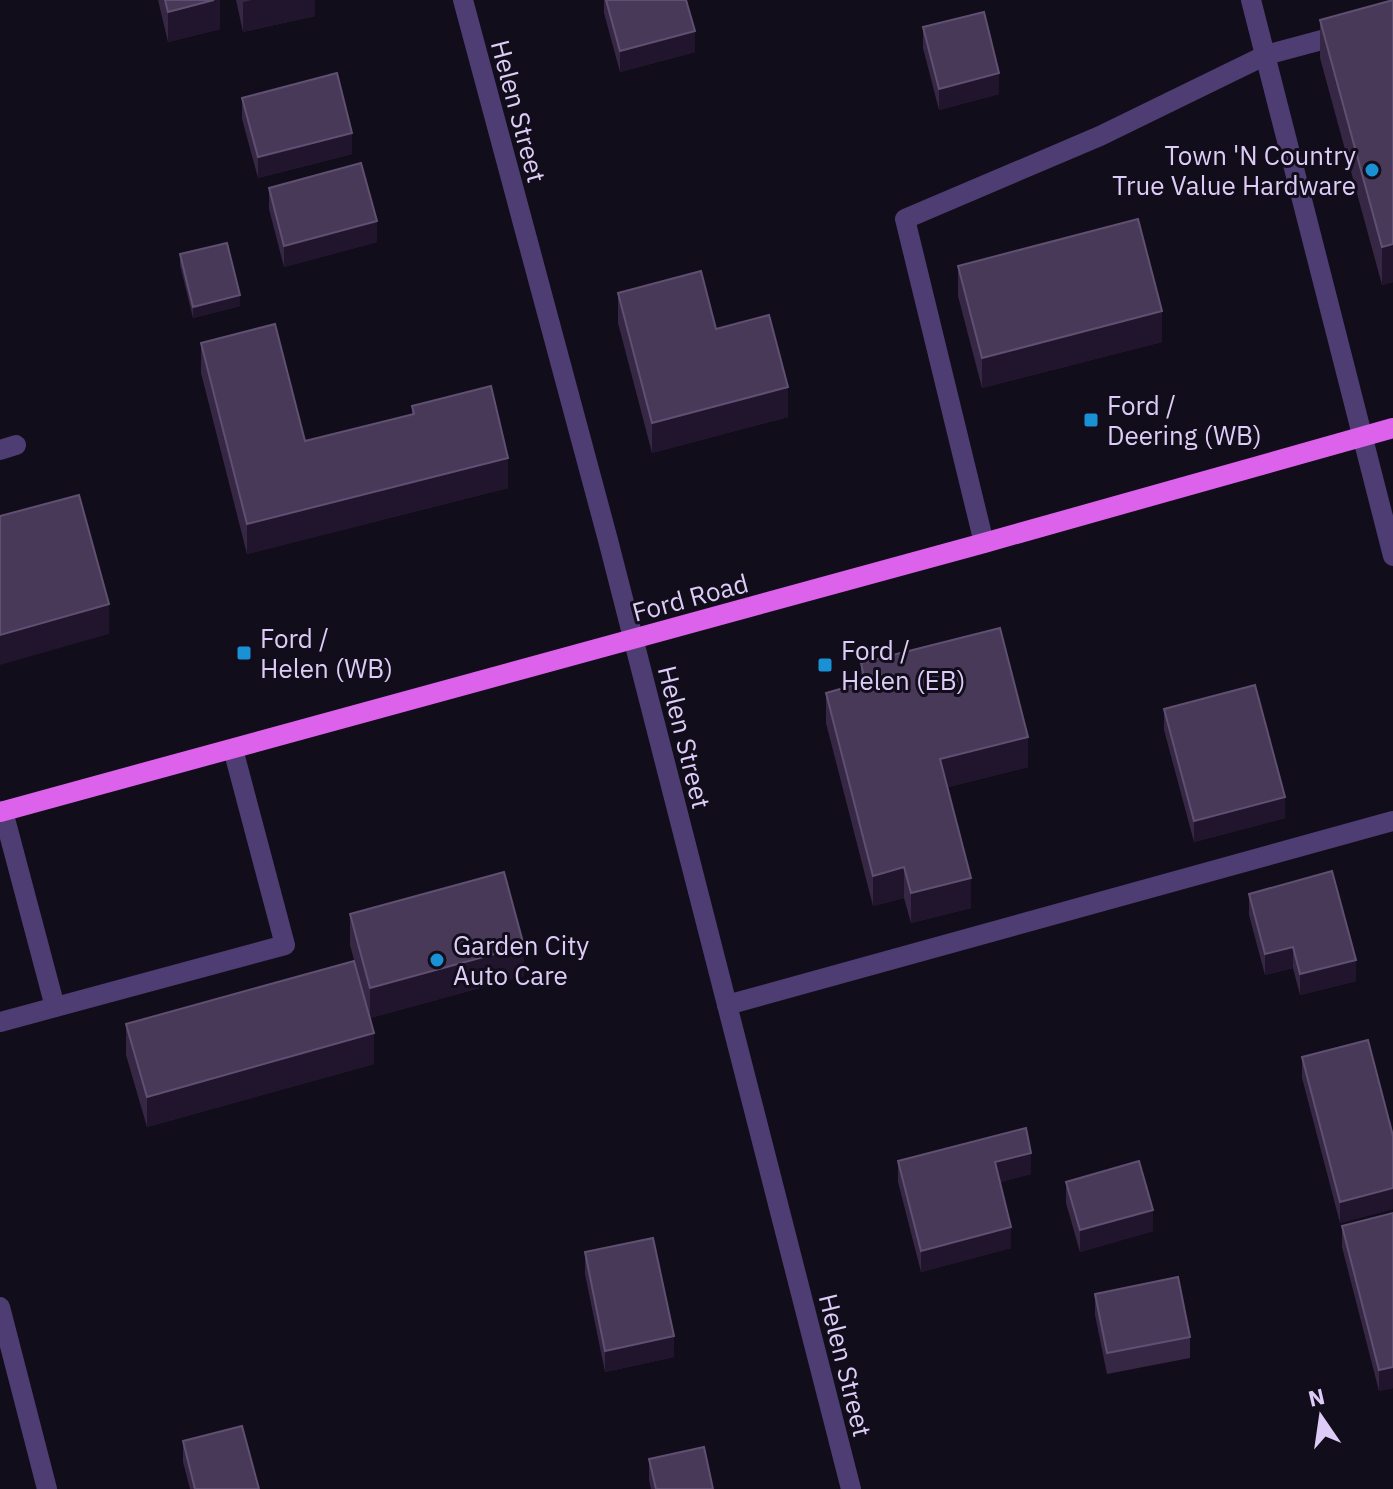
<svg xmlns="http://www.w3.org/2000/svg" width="1393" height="1489" font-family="'IBM Plex Sans',sans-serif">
<rect width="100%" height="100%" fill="#120d1a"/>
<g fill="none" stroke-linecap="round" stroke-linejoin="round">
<g stroke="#4e3d73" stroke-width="20">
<path d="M 463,0 L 608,540 L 851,1489"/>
<path d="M 1251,0 L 1393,556"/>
<path d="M 0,450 L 16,445"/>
<path d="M 984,543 L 905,219 L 1100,136 L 1266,55 L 1393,21"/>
<path d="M 3,811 L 55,1007"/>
<path d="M 727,1005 L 1393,821"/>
<path d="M 0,1022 L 285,945 L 233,749"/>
<path d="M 0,1307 L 47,1489"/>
</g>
<path stroke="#dc61eb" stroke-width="20" d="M 0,812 L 984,543 L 1393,428"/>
</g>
<g fill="#362745">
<path d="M 158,0 L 220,0 L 220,29 L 168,42 Z"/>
<path d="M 236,0 L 315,0 L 315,16 L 243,32 Z"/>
<path d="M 604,0 L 686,0 L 695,52 L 620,72 L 604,13 Z"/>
<path d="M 1393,0 L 1393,282 L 1382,285 L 1320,58 L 1320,20 Z"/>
<path d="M 923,27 L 999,94 L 939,110 L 923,48 Z"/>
<path d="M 242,98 L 352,154 L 258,178 L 242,119 Z"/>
<path d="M 269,188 L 377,242 L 284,267 L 269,209 Z"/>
<path d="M 180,254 L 240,306 L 193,318 L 180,265 Z"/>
<path d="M 958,266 L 1162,342 L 982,388 L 958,296 Z"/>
<path d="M 618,293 L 716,329 L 788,417 L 652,453 L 618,323 Z"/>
<path d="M 201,343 L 305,441 L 412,414 L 412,406 L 508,488 L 247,554 L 201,373 Z"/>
<path d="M 861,663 L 1028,767 L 948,787 L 971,908 L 911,923 L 904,898 L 873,906 L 826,723 L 826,693 L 861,683 Z"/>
<path d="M 1164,709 L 1285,818 L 1194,842 L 1164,730 Z"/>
<path d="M 1249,894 L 1356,981 L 1300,995 L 1293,968 L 1265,975 L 1249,915 Z"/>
<path d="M 350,914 L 524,976 L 370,1018 L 350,945 Z"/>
<path d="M 126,1024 L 374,1064 L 147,1127 L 126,1055 Z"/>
<path d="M 1302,1057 L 1393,1136 L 1393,1209 L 1340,1223 L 1302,1078 Z"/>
<path d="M 898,1161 L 1031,1174 L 1000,1182 L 1011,1248 L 921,1272 L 898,1182 Z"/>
<path d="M 1066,1182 L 1153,1231 L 1080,1252 L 1066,1203 Z"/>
<path d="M 1393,1213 L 1393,1388 L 1379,1391 L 1342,1247 L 1342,1226 Z"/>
<path d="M 585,1252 L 674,1357 L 605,1372 L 585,1274 Z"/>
<path d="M 1095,1294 L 1190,1337 L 1190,1358 L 1107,1374 L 1095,1315 Z"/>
<path d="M 183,1441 L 259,1489 L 190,1489 L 183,1462 Z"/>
<path d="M 649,1459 L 713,1489 L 651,1489 L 649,1480 Z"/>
</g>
<g fill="#20152c">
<path d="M 214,0 L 220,0 L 220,29 L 168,42 L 168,12 Z"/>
<path d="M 252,0 L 315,0 L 315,16 L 243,32 L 243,2 Z"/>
<path d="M 695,31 L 695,52 L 620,72 L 620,51 Z"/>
<path d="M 999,73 L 999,94 L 939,110 L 939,89 Z"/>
<path d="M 352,133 L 352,154 L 258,178 L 258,157 Z"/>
<path d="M 377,221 L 377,242 L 284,267 L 284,246 Z"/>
<path d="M 1393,244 L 1393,282 L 1382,285 L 1382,247 Z"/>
<path d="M 240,295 L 240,306 L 193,318 L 193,307 Z"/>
<path d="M 1162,311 L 1162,342 L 982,388 L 982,358 Z"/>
<path d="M 788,387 L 788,417 L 652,453 L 652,423 Z"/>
<path d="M 508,458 L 508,488 L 247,554 L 247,524 Z"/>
<path d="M 109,604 L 109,634 L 0,665 L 0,635 Z"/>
<path d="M 1028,737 L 1028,767 L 940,789 L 940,759 Z"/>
<path d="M 1285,797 L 1285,818 L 1194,842 L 1194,821 Z"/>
<path d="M 904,867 L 904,898 L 873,906 L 873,876 Z"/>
<path d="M 971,878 L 971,908 L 911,923 L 911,893 Z"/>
<path d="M 524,946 L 524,976 L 370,1018 L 370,988 Z"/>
<path d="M 1293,947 L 1293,968 L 1265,975 L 1265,954 Z"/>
<path d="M 1356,960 L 1356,981 L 1300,995 L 1300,974 Z"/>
<path d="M 374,1033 L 374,1064 L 147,1127 L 147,1097 Z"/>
<path d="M 1031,1153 L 1031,1174 L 995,1183 L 995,1162 Z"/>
<path d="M 1393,1188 L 1393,1209 L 1340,1223 L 1340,1202 Z"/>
<path d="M 1153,1210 L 1153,1231 L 1080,1252 L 1080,1230 Z"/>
<path d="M 1011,1227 L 1011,1248 L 921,1272 L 921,1251 Z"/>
<path d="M 674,1336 L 674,1357 L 605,1372 L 605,1351 Z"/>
<path d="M 1393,1367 L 1393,1388 L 1379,1391 L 1379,1370 Z"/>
</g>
<g fill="#483959" stroke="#5f5072" stroke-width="2">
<path d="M 165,0 L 214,0 L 168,12 Z"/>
<path d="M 606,0 L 686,0 L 695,31 L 620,51 Z"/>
<path d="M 1393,0 L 1393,244 L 1382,247 L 1320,20 Z"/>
<path d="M 984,12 L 999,73 L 939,89 L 923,27 Z"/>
<path d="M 337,73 L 352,133 L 258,157 L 242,98 Z"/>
<path d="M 361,163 L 377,221 L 284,246 L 269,188 Z"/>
<path d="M 1138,219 L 1162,311 L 982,358 L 958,266 Z"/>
<path d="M 227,243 L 240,295 L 193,307 L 180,254 Z"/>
<path d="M 701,271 L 716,329 L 769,315 L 788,387 L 652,423 L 618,293 Z"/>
<path d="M 275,324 L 305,441 L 414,414 L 412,406 L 491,386 L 508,458 L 247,524 L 201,343 Z"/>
<path d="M 79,495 L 109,604 L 0,635 L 0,516 Z"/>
<path d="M 1000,628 L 1028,737 L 940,759 L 971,878 L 911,893 L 904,867 L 873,876 L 826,693 L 865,682 L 861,663 Z"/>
<path d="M 1255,685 L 1285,797 L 1194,821 L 1164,709 Z"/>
<path d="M 1332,871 L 1356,960 L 1300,974 L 1293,947 L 1265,954 L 1249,894 Z"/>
<path d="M 504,872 L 524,946 L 370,988 L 350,914 Z"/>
<path d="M 354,961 L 374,1033 L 147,1097 L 126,1024 Z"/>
<path d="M 1368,1040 L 1393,1136 L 1393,1188 L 1340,1202 L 1302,1057 Z"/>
<path d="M 1026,1128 L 1031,1153 L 995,1162 L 1011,1227 L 921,1251 L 898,1161 Z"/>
<path d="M 1139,1161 L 1153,1210 L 1080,1230 L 1066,1182 Z"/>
<path d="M 1393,1213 L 1393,1367 L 1379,1370 L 1342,1226 Z"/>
<path d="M 653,1238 L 674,1336 L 605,1351 L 585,1252 Z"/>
<path d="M 1178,1277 L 1190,1337 L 1107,1353 L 1095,1294 Z"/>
<path d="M 242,1426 L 259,1489 L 195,1489 L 183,1441 Z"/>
<path d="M 704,1447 L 713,1489 L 656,1489 L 649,1459 Z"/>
</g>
<g fill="#1b91d5" stroke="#120d1a" stroke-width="3">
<circle cx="1372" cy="170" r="8"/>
<rect x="1083" y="412" width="16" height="16" rx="4"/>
<rect x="236" y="645" width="16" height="16" rx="4"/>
<rect x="817" y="657" width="16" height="16" rx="4"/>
<circle cx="437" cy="960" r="8"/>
</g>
<g text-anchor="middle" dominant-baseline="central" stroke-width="6" stroke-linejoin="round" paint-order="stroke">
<g font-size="26" fill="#ddccf8" stroke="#120d1a">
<text transform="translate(519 111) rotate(75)">Helen Street</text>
<text transform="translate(690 597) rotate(-15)">Ford Road</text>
<text transform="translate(685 737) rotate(76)">Helen Street</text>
<text transform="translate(846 1365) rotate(76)">Helen Street</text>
</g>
<g font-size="26" fill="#ddccf8" stroke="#120d1a" text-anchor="start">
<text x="1356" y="155" text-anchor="end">Town 'N Country<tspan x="1356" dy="30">True Value Hardware</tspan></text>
<text x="1107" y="405">Ford /<tspan x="1107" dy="30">Deering (WB)</tspan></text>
<text x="260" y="638">Ford /<tspan x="260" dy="30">Helen (WB)</tspan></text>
<text x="841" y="650">Ford /<tspan x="841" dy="30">Helen (EB)</tspan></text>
<text x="453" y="945">Garden City<tspan x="453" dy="30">Auto Care</tspan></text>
</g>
</g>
<g transform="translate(1321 1417) rotate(347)" stroke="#120d1a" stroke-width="6" paint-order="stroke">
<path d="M0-6L14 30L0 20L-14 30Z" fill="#ddccf8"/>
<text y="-12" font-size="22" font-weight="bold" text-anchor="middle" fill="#ddccf8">N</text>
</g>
</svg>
